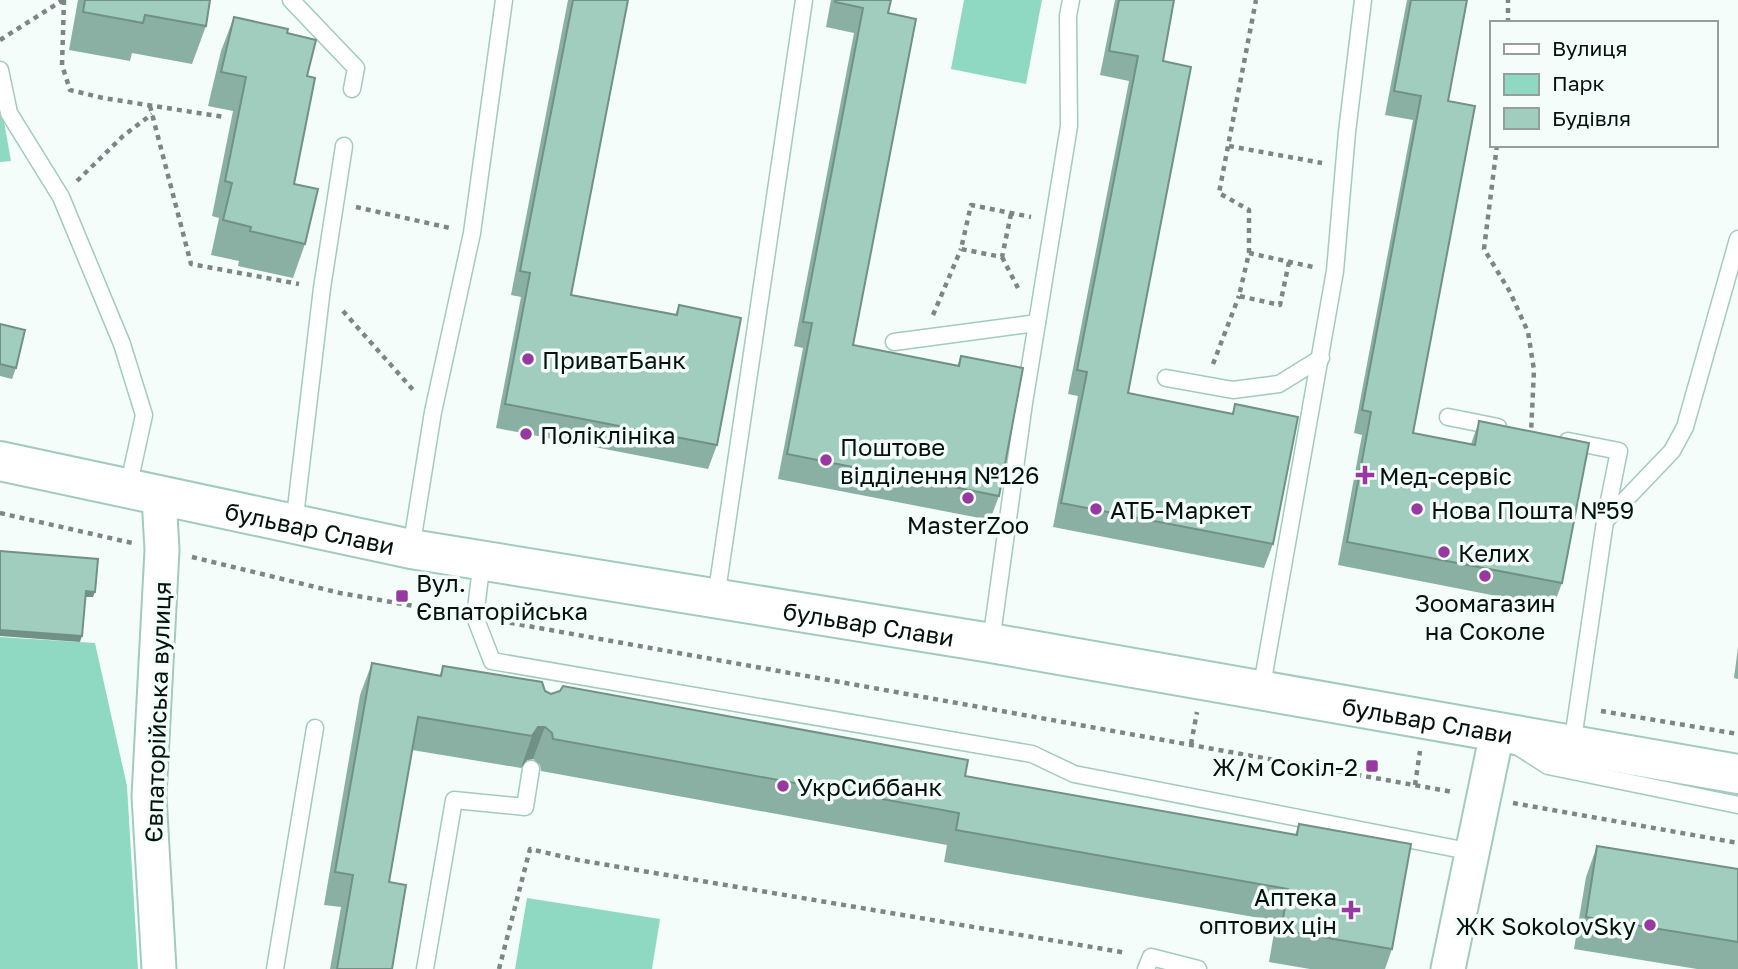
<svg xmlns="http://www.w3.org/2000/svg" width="1738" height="969" font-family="'Golos Text',sans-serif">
<rect width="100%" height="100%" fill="#f5fdfa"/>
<g fill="#8fd9c3">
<path d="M 964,0 L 1042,0 L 1026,84 L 951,69 Z"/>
<path d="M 0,99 L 11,161 L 0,162 Z"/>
<path d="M 0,637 L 95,643 L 127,786 L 138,969 L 0,969 Z"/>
<path d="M 527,898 L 660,919 L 652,969 L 515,969 Z"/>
</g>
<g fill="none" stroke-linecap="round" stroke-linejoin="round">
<defs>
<g id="service">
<path d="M 291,0 L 356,68 L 352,89"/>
<path d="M 0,70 L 9,113 L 61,197 L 122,344 L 144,415 L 128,488"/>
<path d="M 894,342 L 1037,323"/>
<path d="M 1166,378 L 1233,390 L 1279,384 L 1321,358"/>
<path d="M 1448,417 L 1498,427"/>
<path d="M 1568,441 L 1619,451 L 1605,521 L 1572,746"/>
<path d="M 1605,521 L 1672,451 L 1685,427 L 1738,239"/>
<path d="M 294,525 L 322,288 L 344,146"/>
<path d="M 411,549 L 433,412 L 472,233 L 504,0"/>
<path d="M 482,560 L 475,617 L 492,661 L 1032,754 L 1074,774 L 1473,852"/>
<path d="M 716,598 L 804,0"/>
<path d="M 991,642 L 1024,403 L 1069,126 L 1068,16 L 1071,0"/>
<path d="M 1261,691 L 1335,271 L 1347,132 L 1363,0"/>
<path d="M 1520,748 L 1548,766 L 1738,805"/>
<path d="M 275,969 L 315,728"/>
<path d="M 425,969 L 454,800 L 525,807 L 531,769"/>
<path d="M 1146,969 L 1151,957 L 1198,969"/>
</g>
<g id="minor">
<path d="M 159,496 L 162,550 L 149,796 L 159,969"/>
<path d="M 1448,969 L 1497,733"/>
</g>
<g id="tertiary">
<path id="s1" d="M 0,461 L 411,549 L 991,643 L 1738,774"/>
</g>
</defs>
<use href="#service" stroke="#a0cbbe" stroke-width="19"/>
<use href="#minor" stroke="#a0cbbe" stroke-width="37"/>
<use href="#tertiary" stroke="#a0cbbe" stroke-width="42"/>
<g stroke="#7b8783" stroke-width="4.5" stroke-dasharray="5 5" stroke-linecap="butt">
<path d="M 64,0 L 62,65 L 70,90 L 103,98 L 224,117"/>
<path d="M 1508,23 L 1508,0"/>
<path d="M 0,40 L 63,0"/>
<path d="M 150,106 L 191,264 L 299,284"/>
<path d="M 1497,145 L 1484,249 L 1510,292 L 1528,332 L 1534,370 L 1531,433"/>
<path d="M 1229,146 L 1322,163"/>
<path d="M 77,181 L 123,136 L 152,114"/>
<path d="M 356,207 L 450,228"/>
<path d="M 1011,214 L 1002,257 L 961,249 L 971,205 L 1031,217"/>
<path d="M 1249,253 L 1249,210 L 1219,193 L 1256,0"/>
<path d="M 1002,257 L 1018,288"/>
<path d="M 1289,262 L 1280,305 L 1239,296 L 1249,253 L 1313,267"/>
<path d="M 343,311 L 414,391"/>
<path d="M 933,315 L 961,249"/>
<path d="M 1213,364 L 1239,296"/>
<path d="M 0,513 L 132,543"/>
<path d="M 192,557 L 340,593 L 454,613"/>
<path d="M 500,621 L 1453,792"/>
<path d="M 1601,711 L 1738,734"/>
<path d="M 1191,744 L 1197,712"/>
<path d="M 1415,785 L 1420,751"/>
<path d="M 1513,803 L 1738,843"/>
<path d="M 499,969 L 530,849 L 578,860 L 1127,953"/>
</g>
<use href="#service" stroke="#fff" stroke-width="16"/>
<use href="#minor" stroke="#fff" stroke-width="33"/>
<use href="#tertiary" stroke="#fff" stroke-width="38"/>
</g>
<g fill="#8ab0a4">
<path d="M 78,0 L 210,0 L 206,26 L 192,64 L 132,53 L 130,61 L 69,50 Z"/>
<path d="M 568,0 L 628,0 L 571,295 L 675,315 L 679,305 L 717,445 L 708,469 L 496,428 L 521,297 L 511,295 Z"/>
<path d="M 831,0 L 891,0 L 888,13 L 853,345 L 957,366 L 961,356 L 999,496 L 990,520 L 778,479 L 803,348 L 794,346 L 854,33 L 826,27 Z"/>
<path d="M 1115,0 L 1174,0 L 1163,61 L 1128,393 L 1232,414 L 1235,404 L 1273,544 L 1264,568 L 1053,527 L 1078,396 L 1068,394 L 1129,81 L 1100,75 Z"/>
<path d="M 1407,0 L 1467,0 L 1448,101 L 1413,433 L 1471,444 L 1479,421 L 1562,583 L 1553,607 L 1338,565 L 1362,435 L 1354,433 L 1413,120 L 1385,115 Z"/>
<path d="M 234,17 L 287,33 L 307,76 L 294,184 L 305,244 L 293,278 L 238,266 L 239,261 L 211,255 L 219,218 L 212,216 L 233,111 L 208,106 L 221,51 Z"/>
<path d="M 0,324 L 16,368 L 12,379 L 0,376 Z"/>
<path d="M 1738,647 L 1738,679 L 1734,678 Z"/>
<path d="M 372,663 L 440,675 L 443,666 L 545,691 L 551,694 L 965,776 L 1295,835 L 1299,824 L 1392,949 L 1385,969 L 1310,969 L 1269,962 L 1276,921 L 944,862 L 947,845 L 541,771 L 540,765 L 533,759 L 527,760 L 521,768 L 412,750 L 389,882 L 392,969 L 330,969 L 341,907 L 324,905 L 360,695 Z"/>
<path d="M 1597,846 L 1738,869 L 1738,969 L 1697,969 L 1574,949 L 1586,877 Z"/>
</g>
<g fill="#719086">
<path d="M 86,591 L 95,592 L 93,597 L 84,597 Z"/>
<path d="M 0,630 L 82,636 L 80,642 L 0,636 Z"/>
<path d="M 538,727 L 545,727 L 533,759 L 527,760 L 521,768 L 532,736 Z"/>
</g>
<g fill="#a1cdbf" stroke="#719086" stroke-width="2">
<path d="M 85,0 L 210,0 L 206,26 L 145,15 L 143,23 L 83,12 Z"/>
<path d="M 573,0 L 628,0 L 571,295 L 677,315 L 679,305 L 741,318 L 717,445 L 505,404 L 530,273 L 520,271 Z"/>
<path d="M 835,0 L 891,0 L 888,13 L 916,19 L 853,345 L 959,366 L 961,356 L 1023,368 L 999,496 L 787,454 L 812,323 L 803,322 L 863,8 L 835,2 Z"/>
<path d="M 1119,0 L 1174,0 L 1163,61 L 1191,67 L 1128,393 L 1233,414 L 1235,404 L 1298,417 L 1273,544 L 1061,503 L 1087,372 L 1077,370 L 1138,56 L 1109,51 Z"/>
<path d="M 1411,0 L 1467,0 L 1448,101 L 1475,106 L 1413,433 L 1475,445 L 1479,421 L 1589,443 L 1562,583 L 1347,542 L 1371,412 L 1362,410 L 1421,96 L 1394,91 Z"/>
<path d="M 234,17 L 288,29 L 287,33 L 316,40 L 307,76 L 315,78 L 294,184 L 318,189 L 305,244 L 250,231 L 251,227 L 223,220 L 232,183 L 225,181 L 246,77 L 221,72 Z"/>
<path d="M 0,324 L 25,330 L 16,368 L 0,364 Z"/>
<path d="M 0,551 L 98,559 L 95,592 L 86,591 L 82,636 L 0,630 Z"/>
<path d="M 372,663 L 441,676 L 443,666 L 542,682 L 545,691 L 551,694 L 560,691 L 563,686 L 968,760 L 965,776 L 1297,835 L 1299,824 L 1411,844 L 1392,949 L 1281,930 L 1288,889 L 956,830 L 959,813 L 553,739 L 552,733 L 545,727 L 538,727 L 532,736 L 418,717 L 389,882 L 406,885 L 392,969 L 337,969 L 353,875 L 335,872 Z"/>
<path d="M 1597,846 L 1738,869 L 1738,942 L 1586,917 Z"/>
</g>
<g fill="#9839a2" stroke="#f5fdfa" stroke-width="2.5">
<circle cx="528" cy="359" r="7"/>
<circle cx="526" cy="434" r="7"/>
<circle cx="826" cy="460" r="7"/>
<path d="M1361.5 464.5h7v7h7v7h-7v7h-7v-7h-7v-7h7z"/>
<circle cx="968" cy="498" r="7"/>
<circle cx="1096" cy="509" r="7"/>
<circle cx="1417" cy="509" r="7"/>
<circle cx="1444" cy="552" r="7"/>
<circle cx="1485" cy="576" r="7"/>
<rect x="395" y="589" width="14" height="14" rx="3.5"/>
<rect x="1365" y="759" width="14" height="14" rx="3.5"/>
<circle cx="783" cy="786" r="7"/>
<path d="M1347.5 899.5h7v7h7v7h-7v7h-7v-7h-7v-7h7z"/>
<circle cx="1650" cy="925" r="7"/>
</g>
<g text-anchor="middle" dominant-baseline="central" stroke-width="7" stroke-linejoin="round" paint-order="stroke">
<g font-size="24" fill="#03130e" stroke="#f5fdfa" text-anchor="start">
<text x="542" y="359">ПриватБанк</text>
<text x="540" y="434">Поліклініка</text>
<text x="840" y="446">Поштове<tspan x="840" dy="28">відділення №126</tspan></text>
<text x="1379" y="475">Мед-сервіс</text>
<text x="1110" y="509">АТБ-Маркет</text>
<text x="1431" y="509">Нова Пошта №59</text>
<text x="968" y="524" text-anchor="middle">MasterZoo</text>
<text x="1458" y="552">Келих</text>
<text x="416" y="582">Вул.<tspan x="416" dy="28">Євпаторійська</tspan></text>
<text x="1485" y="602" text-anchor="middle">Зоомагазин<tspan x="1485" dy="28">на Соколе</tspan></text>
<text x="1358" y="766" text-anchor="end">Ж/м Сокіл-2</text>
<text x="797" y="786">УкрСиббанк</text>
<text x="1337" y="896" text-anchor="end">Аптека<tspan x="1337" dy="28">оптових цін</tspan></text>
<text x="1636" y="925" text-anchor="end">ЖК SokolovSky</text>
</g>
<g font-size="24" fill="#03130e" stroke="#f5fdfa">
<text stroke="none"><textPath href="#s1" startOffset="317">бульвар Слави</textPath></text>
<text stroke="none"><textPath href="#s1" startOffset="884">бульвар Слави</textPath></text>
<text transform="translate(157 712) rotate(-88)">Євпаторійська вулиця</text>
<text stroke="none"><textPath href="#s1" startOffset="1451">бульвар Слави</textPath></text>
</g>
</g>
<rect x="1490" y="21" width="228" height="126" fill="#f5fdfa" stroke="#949f9c" stroke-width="2"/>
<rect x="1504" y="44" width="35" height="10" fill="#ffffff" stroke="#949f9c" stroke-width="2"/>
<text x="1552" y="56" font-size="21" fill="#03130e">Вулиця</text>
<rect x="1504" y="74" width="35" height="21" fill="#8fd9c3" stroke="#949f9c" stroke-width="2"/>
<text x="1552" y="91" font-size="21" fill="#03130e">Парк</text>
<rect x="1504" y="108" width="35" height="21" fill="#a1cdbf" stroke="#949f9c" stroke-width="2"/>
<text x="1552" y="126" font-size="21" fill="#03130e">Будівля</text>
</svg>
